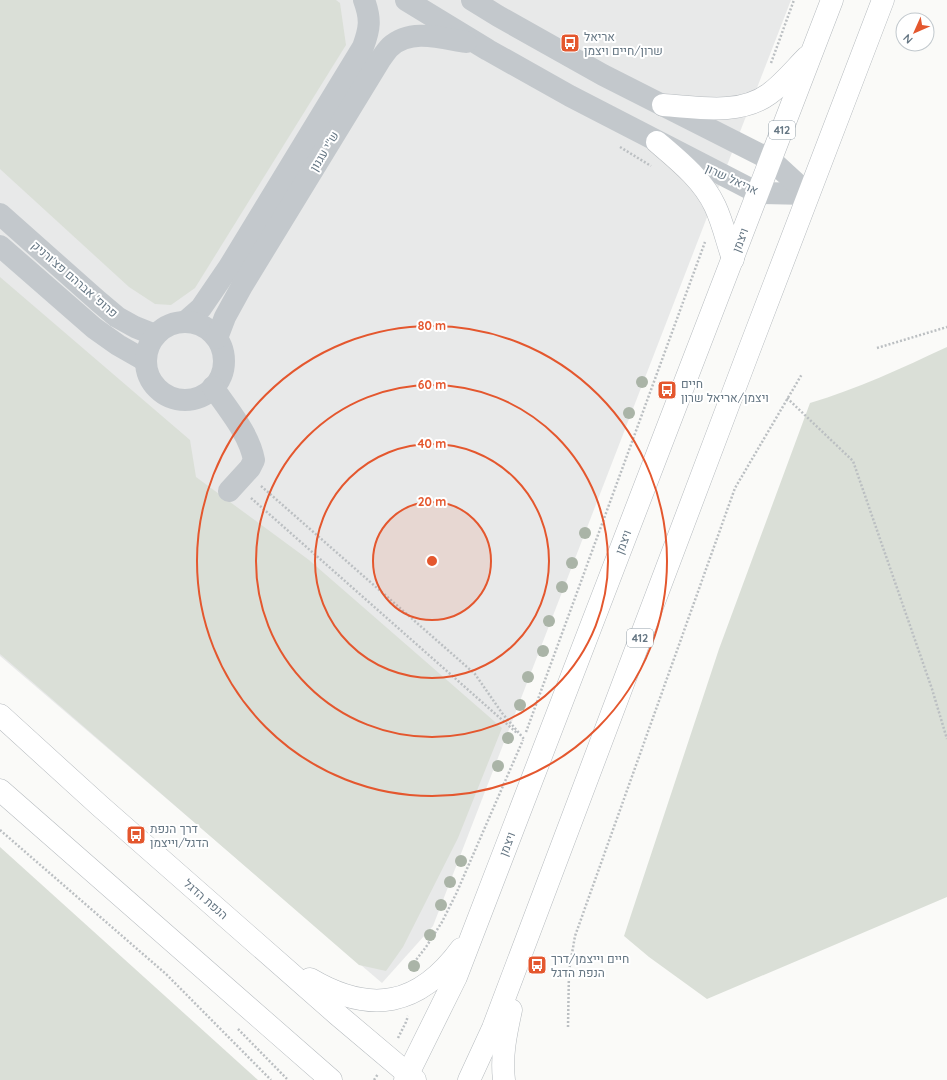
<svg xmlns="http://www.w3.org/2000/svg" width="947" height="1080" font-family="Quicksand,Heebo,sans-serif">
<rect width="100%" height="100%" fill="#fafaf8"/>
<path fill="#e8e9e9" d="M 0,0 L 791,0 L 433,926 L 382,983 L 0,656 Z"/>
<g fill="#dadfd7">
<path d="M 0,0 L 336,0 L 340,3 L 346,45 L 195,288 L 171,305 L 155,304 L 129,287 L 0,169 Z"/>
<path d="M 0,277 L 190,440 L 196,477 L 309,560 L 502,728 L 458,838 L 403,947 L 386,971 L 359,965 L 0,654 Z"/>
<path d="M 947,347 L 947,897 L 707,999 L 649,957 L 624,936 L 719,649 L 810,403 C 857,389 902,368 947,347 Z"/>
<path d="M 0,847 L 258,1080 L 0,1080 Z"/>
</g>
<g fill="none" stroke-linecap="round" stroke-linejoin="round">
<defs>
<g id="major">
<path d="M 663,105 C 697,107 739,116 769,94 C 783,84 794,70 807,57"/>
<path d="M 657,142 C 678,160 703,180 715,206 C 723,223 727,242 733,259"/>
<path d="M 0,715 L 100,806 L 338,1015 L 415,1080"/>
<path d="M 0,790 L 331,1080"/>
<path d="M 310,979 C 371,1015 419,1006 461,949"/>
<path d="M 405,1080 L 456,977 L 832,0"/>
<path d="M 469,1080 L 493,1028 L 748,353 L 883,0"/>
<path d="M 504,1080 C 501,1056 506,1033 511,1010"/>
</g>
</defs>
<use href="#major" stroke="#b5babe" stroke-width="23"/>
<g stroke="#bbbfc2" stroke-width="2.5" stroke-dasharray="2 2" stroke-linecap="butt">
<path d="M 771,63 L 794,0"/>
<path d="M 620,147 L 651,166"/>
<path d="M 877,348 L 947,327"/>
<path d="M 787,398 L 853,461 L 932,689 L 947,739"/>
<path d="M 261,486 L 475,674 L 502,713 L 524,739"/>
<path d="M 251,498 L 517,733"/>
<path d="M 526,732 L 705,242"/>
<path d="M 0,830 L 166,974 L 271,1080"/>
<path d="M 409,969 L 426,947 L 442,922 L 456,894 L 523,740"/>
<path d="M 568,1027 L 569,971 L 575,936 L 735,488 L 802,374"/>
<path d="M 238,1029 L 288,1080"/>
<path d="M 398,1038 L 406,1022 L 408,1016"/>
<path d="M 374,1080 L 378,1074"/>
</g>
<g stroke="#c3c8cc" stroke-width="22">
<path d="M 406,0 L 488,50 L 570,96 L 758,193 L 808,194"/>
<path d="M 472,0 L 498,16 L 603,75 L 771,160 L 808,194"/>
<path d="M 0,214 L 98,301 L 117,317 L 135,327 L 155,335"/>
<path d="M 0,246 L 94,328 L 118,345 L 146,361"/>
<path d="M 185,322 L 201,308 L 229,267 L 363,47 C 370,28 371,19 364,0"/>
<circle cx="185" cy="361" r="39"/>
<path d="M 217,338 L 225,317 L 242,286 L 380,60 C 383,56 386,51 390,47 C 411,28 441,38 466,42"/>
<path d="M 213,387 C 228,410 249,433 254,460 L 250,468 L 229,491"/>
</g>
<use href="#major" stroke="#fff" stroke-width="22"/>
</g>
<g fill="#aab4a7">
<circle cx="642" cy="382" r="6"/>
<circle cx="629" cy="413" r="6"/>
<circle cx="585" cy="533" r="6"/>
<circle cx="572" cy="563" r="6"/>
<circle cx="562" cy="587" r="6"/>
<circle cx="549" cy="621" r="6"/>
<circle cx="543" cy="651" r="6"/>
<circle cx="528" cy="677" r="6"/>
<circle cx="520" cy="705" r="6"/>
<circle cx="508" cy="738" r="6"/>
<circle cx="498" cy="766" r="6"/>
<circle cx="461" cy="861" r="6"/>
<circle cx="450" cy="882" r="6"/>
<circle cx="441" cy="905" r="6"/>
<circle cx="430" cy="935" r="6"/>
<circle cx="414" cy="966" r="6"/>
</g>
<circle cx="432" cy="561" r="59" fill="#e4572e" fill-opacity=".12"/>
<g fill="none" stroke="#e4572e" stroke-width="2">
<circle cx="432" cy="561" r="59"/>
<circle cx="432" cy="561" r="117"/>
<circle cx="432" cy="561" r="176"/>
<circle cx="432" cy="561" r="235"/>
</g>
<defs>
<symbol id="bus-square" viewBox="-11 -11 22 22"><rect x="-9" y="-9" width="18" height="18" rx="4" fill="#e4572e" stroke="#fff"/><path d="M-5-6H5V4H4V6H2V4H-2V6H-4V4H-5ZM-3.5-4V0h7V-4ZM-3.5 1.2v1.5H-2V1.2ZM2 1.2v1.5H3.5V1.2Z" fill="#fff"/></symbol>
</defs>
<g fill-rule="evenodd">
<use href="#bus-square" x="559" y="32" width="22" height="22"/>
<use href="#bus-square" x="656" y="379" width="22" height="22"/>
<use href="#bus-square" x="125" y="824" width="22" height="22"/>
<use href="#bus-square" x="526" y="954" width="22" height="22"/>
</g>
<g text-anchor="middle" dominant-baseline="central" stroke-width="4" stroke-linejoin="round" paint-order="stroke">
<g fill="#fff" stroke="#939fa8" stroke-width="1">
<rect x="769" y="121" width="26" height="18" rx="3"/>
<rect x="627" y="629" width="26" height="18" rx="3"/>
</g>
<g font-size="11" font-weight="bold" fill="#657683">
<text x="782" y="130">412</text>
<text x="640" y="638">412</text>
</g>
<g font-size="12" fill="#657683" stroke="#fff" text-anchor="start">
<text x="584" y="36">אריאל<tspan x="584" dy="14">שרון/חיים ויצמן</tspan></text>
<text x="681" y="383">חיים<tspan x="681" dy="14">ויצמן/אריאל שרון</tspan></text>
<text x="150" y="828">דרך הנפת<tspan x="150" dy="14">הדגל/וייצמן</tspan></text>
<text x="551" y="958">חיים וייצמן/דרך<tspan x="551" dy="14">הנפת הדגל</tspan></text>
</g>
<g font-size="12" fill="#657683" stroke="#fff">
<text transform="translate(324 151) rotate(-59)">ש"י עגנון</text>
<text transform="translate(732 179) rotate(25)">אריאל שרון</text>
<text transform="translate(740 240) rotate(-69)">ויצמן</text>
<text transform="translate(75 279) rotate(41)">פרופ' אברהם פצ'ורניק</text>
<text transform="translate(623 542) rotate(-69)">ויצמן</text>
<text transform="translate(507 844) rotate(-69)">ויצמן</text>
<text transform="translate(206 899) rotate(41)">הנפת הדגל</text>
</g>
</g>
<circle cx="432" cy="561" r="6" fill="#e4572e" stroke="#fff" stroke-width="2"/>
<g font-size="12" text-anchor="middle" font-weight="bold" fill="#e4572e" stroke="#fff" stroke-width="4" stroke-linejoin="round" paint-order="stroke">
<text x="432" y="330">80 m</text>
<text x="432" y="389">60 m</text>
<text x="432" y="448">40 m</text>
<text x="432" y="506">20 m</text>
</g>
<g transform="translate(915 32) rotate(225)"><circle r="19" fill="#ffffff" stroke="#c1c8cd"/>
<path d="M0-3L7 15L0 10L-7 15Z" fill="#e4572e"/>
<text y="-6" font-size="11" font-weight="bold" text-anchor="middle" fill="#657683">N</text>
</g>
</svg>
